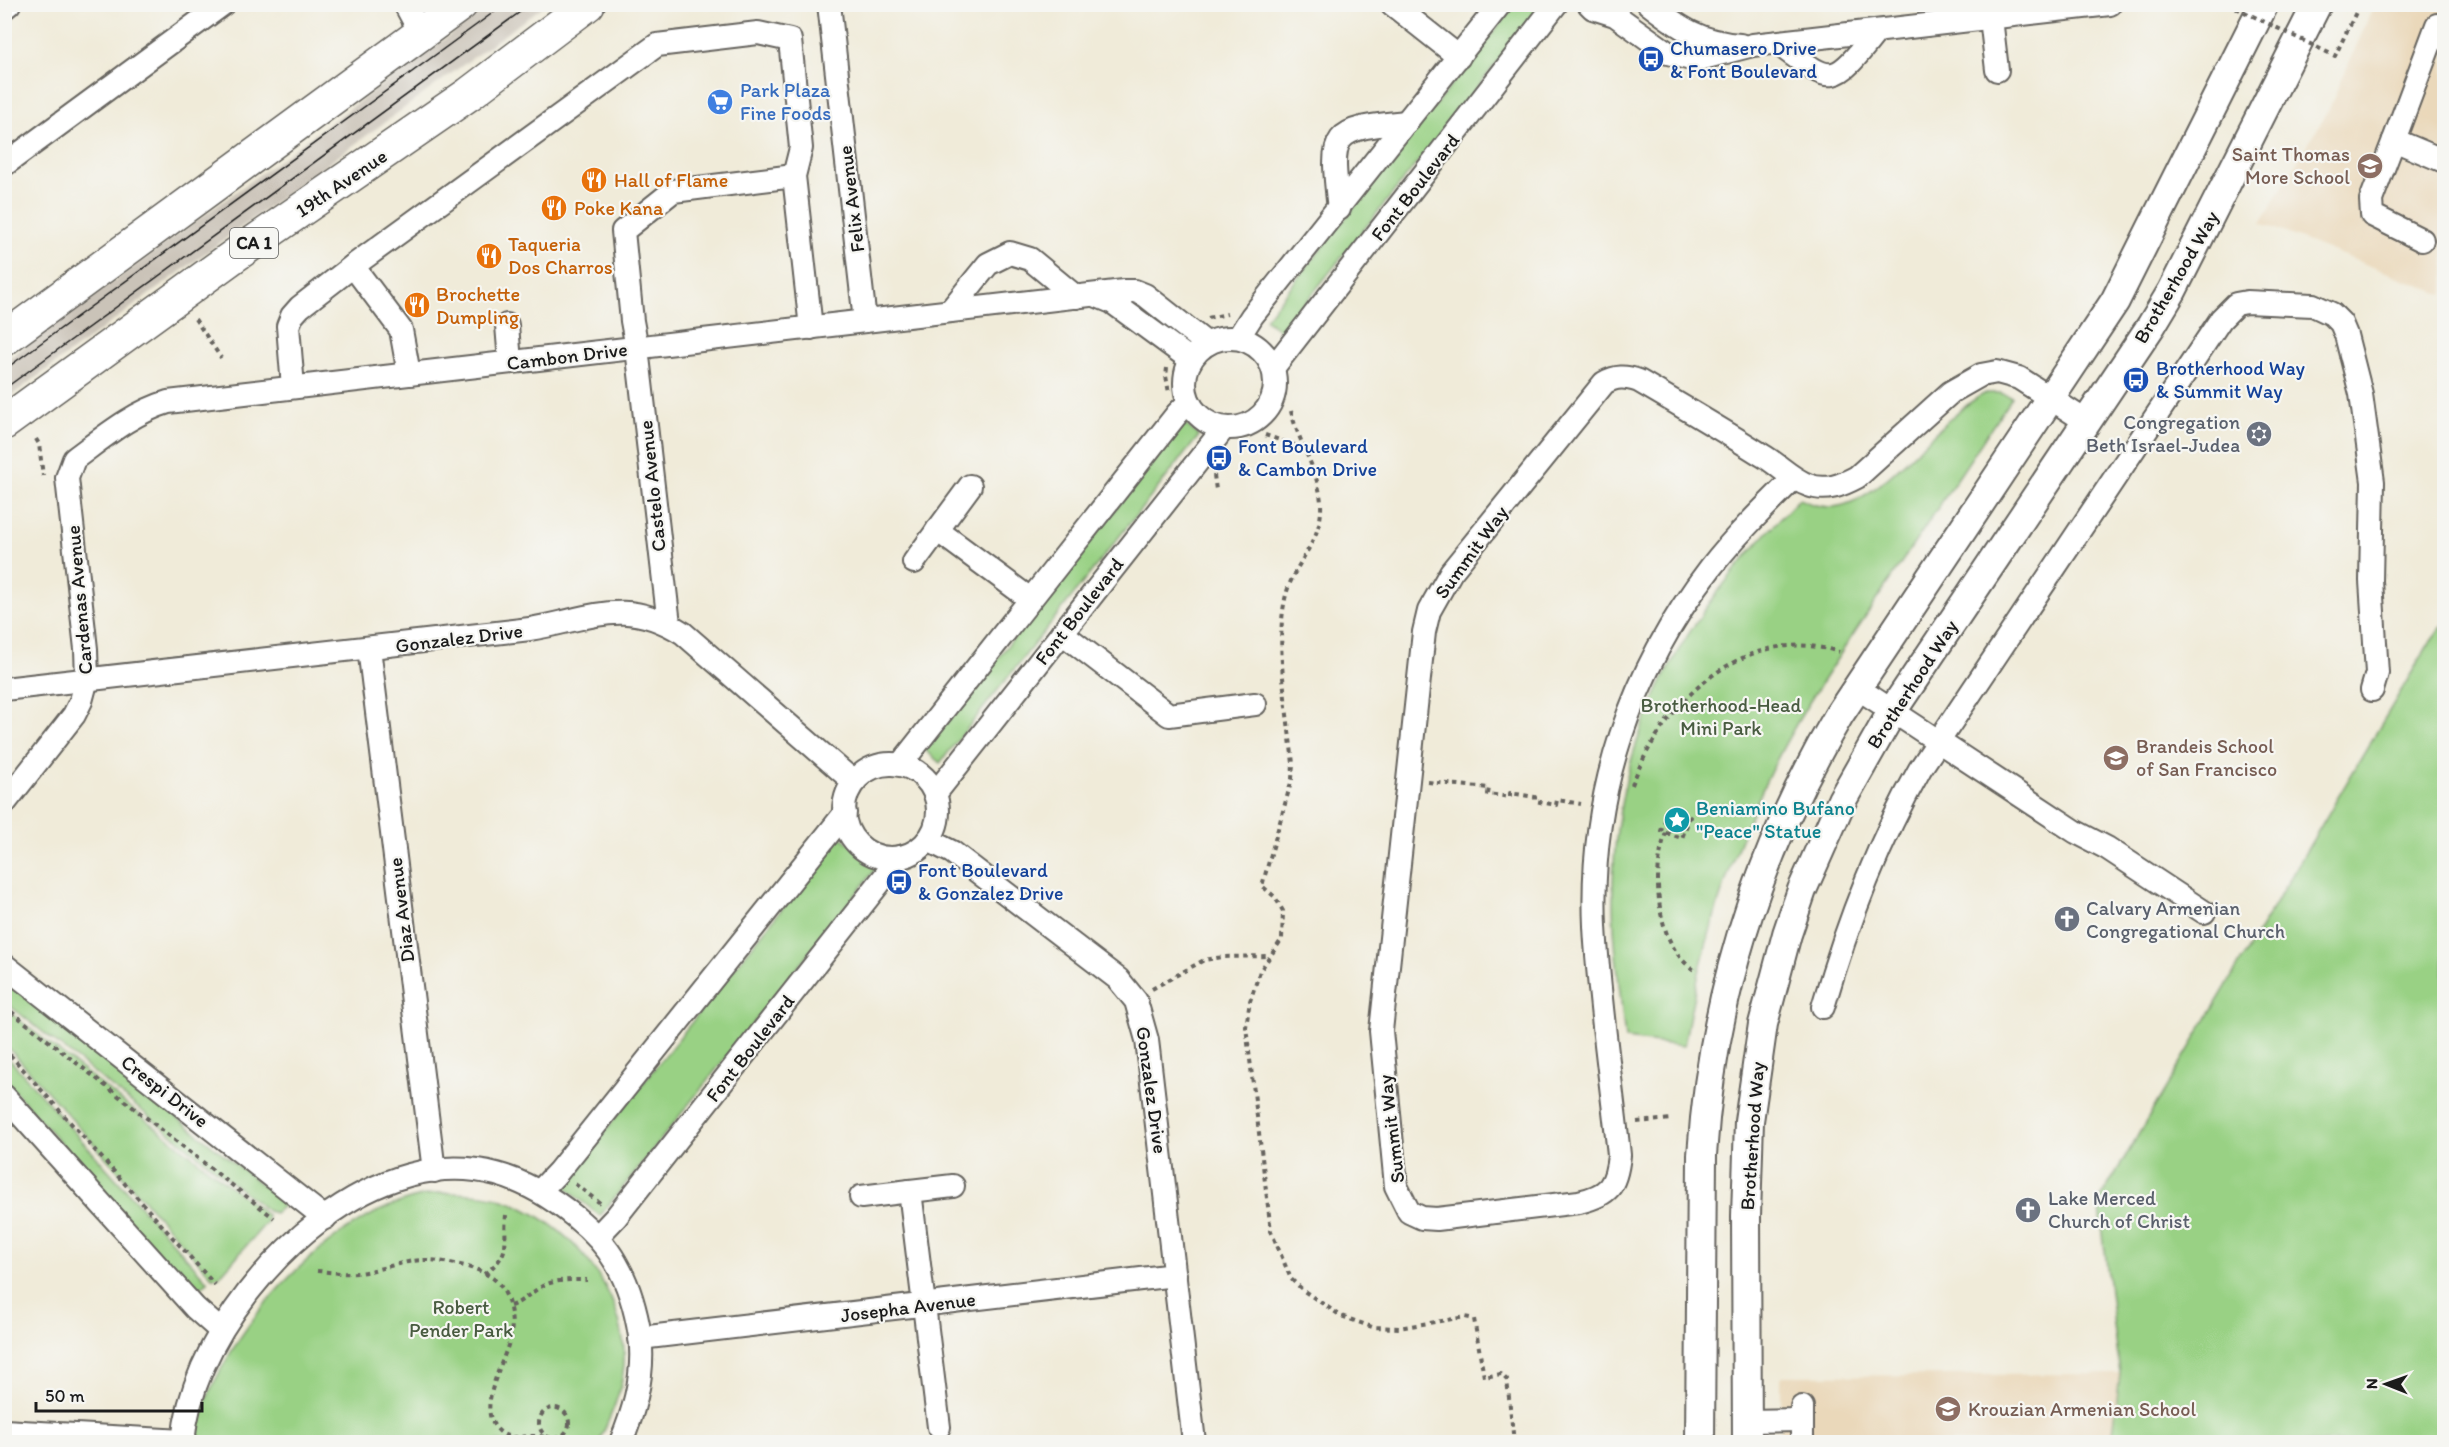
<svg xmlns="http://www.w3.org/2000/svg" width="2449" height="1447" font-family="Itim,sans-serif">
<rect width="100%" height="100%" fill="#f6f6f2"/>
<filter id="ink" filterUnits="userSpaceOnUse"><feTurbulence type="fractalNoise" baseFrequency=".0167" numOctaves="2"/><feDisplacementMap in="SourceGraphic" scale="12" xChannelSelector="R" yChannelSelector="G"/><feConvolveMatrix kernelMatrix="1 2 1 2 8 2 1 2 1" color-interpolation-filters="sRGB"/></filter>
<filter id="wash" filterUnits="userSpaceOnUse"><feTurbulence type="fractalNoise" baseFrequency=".008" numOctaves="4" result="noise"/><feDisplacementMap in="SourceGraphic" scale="24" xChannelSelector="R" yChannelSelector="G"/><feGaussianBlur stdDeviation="1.35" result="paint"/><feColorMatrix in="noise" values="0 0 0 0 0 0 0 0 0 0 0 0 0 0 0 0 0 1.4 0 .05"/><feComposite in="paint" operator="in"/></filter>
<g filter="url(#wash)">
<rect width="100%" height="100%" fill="#f0ebd9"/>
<g fill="#ead8ba">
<path d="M 2374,5 L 2444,5 L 2444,295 L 2261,223 L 2329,109 Z"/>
<path d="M 2120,1374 L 2112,1442 L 1781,1442 L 1781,1376 Z"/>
</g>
<path fill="#cac3b8" d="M 491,5 L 545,5 L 5,400 L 5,361 Z"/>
<g fill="#99d184" stroke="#5a7650" stroke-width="1.5">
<path d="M 1515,5 L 1543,5 L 1282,332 L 1265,319 Z"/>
<path d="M 1986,393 L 2000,393 L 2012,397 C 1965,467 1918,537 1871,608 C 1831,668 1789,728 1760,795 C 1723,875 1699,959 1684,1046 L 1625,1039 C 1620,988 1612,937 1613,885 C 1616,724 1689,610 1799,499 C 1809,503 1818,507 1830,507 C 1881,507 1937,416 1986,393 Z"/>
<path d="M 1184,423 L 1199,436 L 940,763 L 925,750 Z"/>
<path d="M 2444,624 L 2444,1442 L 2112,1442 L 2120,1374 L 2099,1201 L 2427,647 Z"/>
<path d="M 840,836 L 878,866 L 600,1216 L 562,1185 Z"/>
<path d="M 4,980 L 281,1200 L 284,1205 L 275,1213 L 268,1211 L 5,1002 Z"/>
<path d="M 4,1008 L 267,1215 L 266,1223 L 219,1277 L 212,1277 L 5,1044 Z"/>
<path d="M 4,1053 L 208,1282 L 193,1293 L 5,1080 Z"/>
<path d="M 438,1193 C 458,1193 478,1193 497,1198 C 567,1218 628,1290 624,1365 C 622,1392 610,1418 599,1442 L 197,1442 C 198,1412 213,1383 228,1357 C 270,1285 352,1204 438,1193 Z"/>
</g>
</g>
<g filter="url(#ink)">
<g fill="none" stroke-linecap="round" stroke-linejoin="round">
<defs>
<g id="minor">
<path d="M 405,4 L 421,34"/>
<path d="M 829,4 L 865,321"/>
<path d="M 1392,4 L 1459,57"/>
<path d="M 1589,4 L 1593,8 L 1615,15 L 1668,53 L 1695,60 L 1753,45 L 2110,4"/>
<path d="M 1649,4 C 1680,28 1700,42 1740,45"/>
<path d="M 4,8 L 9,4"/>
<path d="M 1991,18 L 1997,70"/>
<path d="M 2437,25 L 2394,140 L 2444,161"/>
<path d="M 1777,43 C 1833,85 1832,88 1876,32"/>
<path d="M 2394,140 L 2371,200 L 2372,215 L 2422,240"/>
<path d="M 4,165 L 223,4"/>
<path d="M 1339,209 C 1330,132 1330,129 1407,122"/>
<path d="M 353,266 L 401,330 L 409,374"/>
<path d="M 1095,295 L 1112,302 L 1191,360"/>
<path d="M 950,311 L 988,264 L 1010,253 L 1030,259 L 1076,297"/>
<path d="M 507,325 L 510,362"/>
<circle cx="1230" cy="383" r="45"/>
<path d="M 1238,338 L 1252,316 L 1500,4"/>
<path d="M 1273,368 L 1556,4"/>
<path d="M 293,387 L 288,326 L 292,316 L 300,307 L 353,266 L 657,45 L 758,33 L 790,40 L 801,148 L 794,176 L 811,328"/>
<path d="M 1794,478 C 1766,506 1736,535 1711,567 C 1631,671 1589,794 1595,926 C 1599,1002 1611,1079 1619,1155 C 1616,1186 1609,1195 1579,1202 L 1437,1219 L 1422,1218 L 1409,1212 L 1396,1186 L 1381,1031 L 1424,632 L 1429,611 L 1451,572 L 1604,383 C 1616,376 1625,376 1639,381 C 1680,405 1721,429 1762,455 C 1778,464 1791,479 1808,485 C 1826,492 1842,485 1857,477 L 1951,392 L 1981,375 L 1997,372 L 2019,378 L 2087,422"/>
<path d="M 937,530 L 1030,599"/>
<path d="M 914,562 L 970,486"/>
<path d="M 669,624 L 637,348 L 632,321 L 623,231 L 673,191 L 794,176"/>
<path d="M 1062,633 L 1169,715 L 1255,704"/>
<path d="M 369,648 L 434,1171"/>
<path d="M 1856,687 L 2076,832 L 2107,848 L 2204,912"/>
<path d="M 4,689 L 530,629 C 591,619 624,596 683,633 L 854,782"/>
<circle cx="891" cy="811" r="47"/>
<path d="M 900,765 L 1177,414 L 1189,402"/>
<path d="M 935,794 L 1224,428"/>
<path d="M 4,804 L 74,715 L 81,701 L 87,679 L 86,649 L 67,478 L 74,459 C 104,437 132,413 168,402 L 1124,291 L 1135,291 L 1145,295 L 1207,344"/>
<path d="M 928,840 L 952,852 L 1118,979 L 1136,1001 L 1147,1040 L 1194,1442"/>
<path d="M 4,965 L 325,1218"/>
<path d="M 1823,1007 C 1847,924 1877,845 1920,769 L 2221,319 L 2236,304 L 2247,302 L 2313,305 L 2332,314 L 2341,323 L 2346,335 L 2361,394 L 2373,482 L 2371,581 L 2377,673 L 2372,690"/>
<path d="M 4,1096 L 195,1308 L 221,1331"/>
<path d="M 540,1191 L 558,1172 L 845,813"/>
<path d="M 861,1197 L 910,1191"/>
<path d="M 597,1237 L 616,1217 L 900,857"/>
<path d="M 640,1338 L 1175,1275"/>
<path d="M 1802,1407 L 1802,1442"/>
<path d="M 1747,1421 L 1802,1420"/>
<path d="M 939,1427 L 910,1191 L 953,1186"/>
<path d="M 4,1431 L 183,1441"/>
<path d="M 183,1442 C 188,1385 214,1336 249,1291 C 289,1240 346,1192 409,1175 C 472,1158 525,1176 574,1216 C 590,1229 606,1245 616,1263 C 629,1285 636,1311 640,1336 C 645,1373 635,1409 621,1442"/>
</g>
<g id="major">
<path d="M 1700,1442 L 1702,1155 C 1712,998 1759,850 1839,715 L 2115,301 L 2264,4"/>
<path d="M 1747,1442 L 1746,1216 L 1749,1121 L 1763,1024 L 1787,934 L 1802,890 L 1842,800 L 1893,710 L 2151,326 L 2172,291 L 2317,4"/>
</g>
<g id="highway">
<path d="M 4,339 L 461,4"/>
<path d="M 4,423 L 234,256 L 469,94 L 588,4"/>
</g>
</defs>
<use href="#minor" stroke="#66645e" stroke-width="26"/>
<use href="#major" stroke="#66645e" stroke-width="32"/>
<use href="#highway" stroke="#66645e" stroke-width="36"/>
<g stroke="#66645e" stroke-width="4" stroke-dasharray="4.5 4.5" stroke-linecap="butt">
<path d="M 1208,318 L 1227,314"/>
<path d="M 195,319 L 221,358"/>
<path d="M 1167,368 L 1166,376 L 1169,393"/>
<path d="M 1291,411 C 1298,442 1319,471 1321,503 C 1323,542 1295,560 1286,595 C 1274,642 1288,715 1293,764 L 1292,779 L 1262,886 L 1275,897 L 1283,911 L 1282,939 L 1260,971 L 1250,1001 L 1246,1027 L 1271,1231 L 1291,1279 L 1304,1291 L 1341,1316 L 1372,1327 L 1399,1328 L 1465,1317 L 1474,1319 L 1484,1377 L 1501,1374 L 1507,1380 L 1514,1442"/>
<path d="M 1265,435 L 1303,448"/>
<path d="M 36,439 L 39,444 L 43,476"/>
<path d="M 1214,475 L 1216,490"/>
<path d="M 1428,782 L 1489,788 L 1488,794 L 1510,797 L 1510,793 L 1535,797 L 1535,801 L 1556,805 L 1557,800 L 1581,804"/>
<path d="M 1632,785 C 1663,702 1744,622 1839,652"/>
<path d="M 1666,833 L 1682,838 L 1690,817 L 1669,809 L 1661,831 L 1666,833 C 1651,872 1655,947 1696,971"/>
<path d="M 1152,989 L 1204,960 L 1223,957 L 1269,956"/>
<path d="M 4,1006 L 274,1218"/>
<path d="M 4,1048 L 215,1285"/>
<path d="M 1637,1122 L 1672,1119"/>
<path d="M 575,1184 L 600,1203"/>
<path d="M 317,1271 C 330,1272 344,1274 358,1273 C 383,1270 413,1256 439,1261 C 456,1264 476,1267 491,1277 C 498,1281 504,1290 507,1298 C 511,1310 513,1321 511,1334 C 507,1359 475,1406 497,1429 C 513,1447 532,1427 556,1442"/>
<path d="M 484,1274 C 513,1253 503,1244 506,1215"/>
<path d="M 510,1306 C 522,1302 528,1295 539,1288 C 553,1279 571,1280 587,1280"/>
<circle cx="554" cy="1423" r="15"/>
</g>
<use href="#minor" stroke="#fff" stroke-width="22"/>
<use href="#major" stroke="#fff" stroke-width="28"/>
<use href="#highway" stroke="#fff" stroke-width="33"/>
<g stroke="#1c1c1c" stroke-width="1.5">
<path d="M 4,370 L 505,4"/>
<path d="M 4,389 L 531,4"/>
</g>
<path stroke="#66645e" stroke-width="4" stroke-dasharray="4.5 4.5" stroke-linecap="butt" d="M 2228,4 L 2335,56 L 2360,4"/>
</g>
</g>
<defs>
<symbol id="bus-disc" viewBox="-11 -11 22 22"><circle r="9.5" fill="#1a4fb4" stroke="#f6f6f2"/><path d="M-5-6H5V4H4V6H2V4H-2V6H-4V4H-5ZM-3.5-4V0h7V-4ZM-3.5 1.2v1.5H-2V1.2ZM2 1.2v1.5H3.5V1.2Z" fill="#fff"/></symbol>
<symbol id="supermarket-disc" viewBox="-11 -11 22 22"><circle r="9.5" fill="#3f7fe0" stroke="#f6f6f2"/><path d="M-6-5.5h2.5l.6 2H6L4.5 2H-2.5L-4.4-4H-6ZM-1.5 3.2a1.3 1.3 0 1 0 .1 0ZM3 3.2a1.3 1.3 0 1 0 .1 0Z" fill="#fff"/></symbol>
<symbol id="school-disc" viewBox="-11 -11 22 22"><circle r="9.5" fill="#8d6e63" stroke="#f6f6f2"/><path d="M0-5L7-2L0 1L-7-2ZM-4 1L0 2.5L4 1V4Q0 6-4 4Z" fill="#fff"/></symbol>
<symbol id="restaurant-disc" viewBox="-11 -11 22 22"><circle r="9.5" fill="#e8710a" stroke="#f6f6f2"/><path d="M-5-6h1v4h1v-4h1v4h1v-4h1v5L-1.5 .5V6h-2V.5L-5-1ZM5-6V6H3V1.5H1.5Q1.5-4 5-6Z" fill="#fff"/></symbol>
<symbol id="synagogue-disc" viewBox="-11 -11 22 22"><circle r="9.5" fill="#6b7280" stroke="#f6f6f2"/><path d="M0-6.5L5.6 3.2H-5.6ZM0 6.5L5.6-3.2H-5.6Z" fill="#fff"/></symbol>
<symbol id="sight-disc" viewBox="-11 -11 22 22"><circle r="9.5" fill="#0f9aa8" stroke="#f6f6f2"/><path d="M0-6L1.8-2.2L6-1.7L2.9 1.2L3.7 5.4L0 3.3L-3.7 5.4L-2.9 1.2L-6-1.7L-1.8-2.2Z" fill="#fff"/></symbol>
<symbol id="church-disc" viewBox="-11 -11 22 22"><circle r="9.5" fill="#6b7280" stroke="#f6f6f2"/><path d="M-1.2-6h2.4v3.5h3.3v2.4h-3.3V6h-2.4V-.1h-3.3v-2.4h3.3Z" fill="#fff"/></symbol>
</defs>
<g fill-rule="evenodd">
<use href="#bus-disc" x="1636" y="44" width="30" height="30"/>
<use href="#supermarket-disc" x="705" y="87" width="30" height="30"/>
<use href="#school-disc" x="2355" y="151" width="30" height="30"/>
<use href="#restaurant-disc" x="579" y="165" width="30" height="30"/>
<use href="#restaurant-disc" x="539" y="193" width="30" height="30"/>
<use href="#restaurant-disc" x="474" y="241" width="30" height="30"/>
<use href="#restaurant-disc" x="402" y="290" width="30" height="30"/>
<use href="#bus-disc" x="2121" y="365" width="30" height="30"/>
<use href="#synagogue-disc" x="2244" y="419" width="30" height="30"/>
<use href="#bus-disc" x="1204" y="443" width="30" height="30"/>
<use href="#school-disc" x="2101" y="743" width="30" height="30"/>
<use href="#sight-disc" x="1662" y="805" width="30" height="30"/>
<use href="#bus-disc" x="884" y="867" width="30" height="30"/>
<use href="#church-disc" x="2052" y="904" width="30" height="30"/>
<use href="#church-disc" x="2013" y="1195" width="30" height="30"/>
<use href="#school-disc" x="1933" y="1394" width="30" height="30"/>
</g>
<g text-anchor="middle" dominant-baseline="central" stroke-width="4.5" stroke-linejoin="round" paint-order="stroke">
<rect fill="#f6f6f2" stroke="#5d5d5c" stroke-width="1.5" x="230" y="228" width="48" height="30" rx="4.5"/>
<g font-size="18" font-weight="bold" fill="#1c1c1c">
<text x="254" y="243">CA 1</text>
</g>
<g font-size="20" fill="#164399" stroke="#f6f6f2" text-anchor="start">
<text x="1670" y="48">Chumasero Drive<tspan x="1670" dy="23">&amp; Font Boulevard</tspan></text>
<text x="2156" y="368">Brotherhood Way<tspan x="2156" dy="23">&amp; Summit Way</tspan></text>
<text x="1238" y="446">Font Boulevard<tspan x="1238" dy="23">&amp; Cambon Drive</tspan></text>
<text x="918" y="870">Font Boulevard<tspan x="918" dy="23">&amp; Gonzalez Drive</tspan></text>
</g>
<g font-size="20" fill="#366cbe" stroke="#f6f6f2" text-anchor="start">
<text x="740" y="90">Park Plaza<tspan x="740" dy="23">Fine Foods</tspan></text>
</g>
<g font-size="20" fill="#785e54" stroke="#f6f6f2" text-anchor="start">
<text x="2350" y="154" text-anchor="end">Saint Thomas<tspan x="2350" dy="23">More School</tspan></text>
<text x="2136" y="746">Brandeis School<tspan x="2136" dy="23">of San Francisco</tspan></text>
<text x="1968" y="1409">Krouzian Armenian School</text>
</g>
<g font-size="20" fill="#c56008" stroke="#f6f6f2" text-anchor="start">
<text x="614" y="180">Hall of Flame</text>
<text x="574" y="208">Poke Kana</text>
<text x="508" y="244">Taqueria<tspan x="508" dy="23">Dos Charros</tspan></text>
<text x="436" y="294">Brochette<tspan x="436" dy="23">Dumpling</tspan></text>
</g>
<g font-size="20" fill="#1c1c1c" stroke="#f6f6f2">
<text transform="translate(341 183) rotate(-34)">19th Avenue</text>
<text transform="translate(1415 187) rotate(-52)">Font Boulevard</text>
<text transform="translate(851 199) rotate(-97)">Felix Avenue</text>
<text transform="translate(2176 277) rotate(-60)">Brotherhood Way</text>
<text transform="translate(567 356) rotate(-7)">Cambon Drive</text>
<text transform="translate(652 486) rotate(-96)">Castelo Avenue</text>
<text transform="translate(1471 552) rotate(-54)">Summit Way</text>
<text transform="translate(79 600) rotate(-95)">Cardenas Avenue</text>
<text transform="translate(1079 611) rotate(-52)">Font Boulevard</text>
<text transform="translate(459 638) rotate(-7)">Gonzalez Drive</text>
<text transform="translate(1912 684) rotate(-57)">Brotherhood Way</text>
<text transform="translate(401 910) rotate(-97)">Diaz Avenue</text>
<text transform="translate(750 1048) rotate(-52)">Font Boulevard</text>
<text transform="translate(1152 1090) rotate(82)">Gonzalez Drive</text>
<text transform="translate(165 1091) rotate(38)">Crespi Drive</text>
<text transform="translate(1391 1129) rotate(-97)">Summit Way</text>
<text transform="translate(1752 1136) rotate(-86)">Brotherhood Way</text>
<text transform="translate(908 1307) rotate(-7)">Josepha Avenue</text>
</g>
<g font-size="20" fill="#5b616d" stroke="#f6f6f2" text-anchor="start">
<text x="2240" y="422" text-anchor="end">Congregation<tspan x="2240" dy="23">Beth Israel-Judea</tspan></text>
<text x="2086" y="908">Calvary Armenian<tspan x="2086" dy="23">Congregational Church</tspan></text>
<text x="2048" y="1198">Lake Merced<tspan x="2048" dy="23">Church of Christ</tspan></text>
</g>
<g font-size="20" fill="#485b40" stroke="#f6f6f2">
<text x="1721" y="705">Brotherhood-Head<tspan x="1721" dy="23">Mini Park</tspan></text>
<text x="461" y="1307">Robert<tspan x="461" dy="23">Pender Park</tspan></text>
</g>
<g font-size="20" fill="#0d838f" stroke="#f6f6f2" text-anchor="start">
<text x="1696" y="808">Beniamino Bufano<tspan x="1696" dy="23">"Peace" Statue</tspan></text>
</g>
</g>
<rect width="2449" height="1447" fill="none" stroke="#f6f6f2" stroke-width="24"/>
<g transform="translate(2386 1384) rotate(271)" stroke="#f6f6f2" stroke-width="4.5" paint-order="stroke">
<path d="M0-4.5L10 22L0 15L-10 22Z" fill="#1c1c1c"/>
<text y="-9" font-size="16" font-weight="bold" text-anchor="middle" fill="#1c1c1c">N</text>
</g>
<path d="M36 1402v9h166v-9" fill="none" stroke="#1c1c1c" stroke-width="3"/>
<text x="45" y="1402" font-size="18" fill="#1c1c1c" stroke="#f6f6f2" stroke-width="4.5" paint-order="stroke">50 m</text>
</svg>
